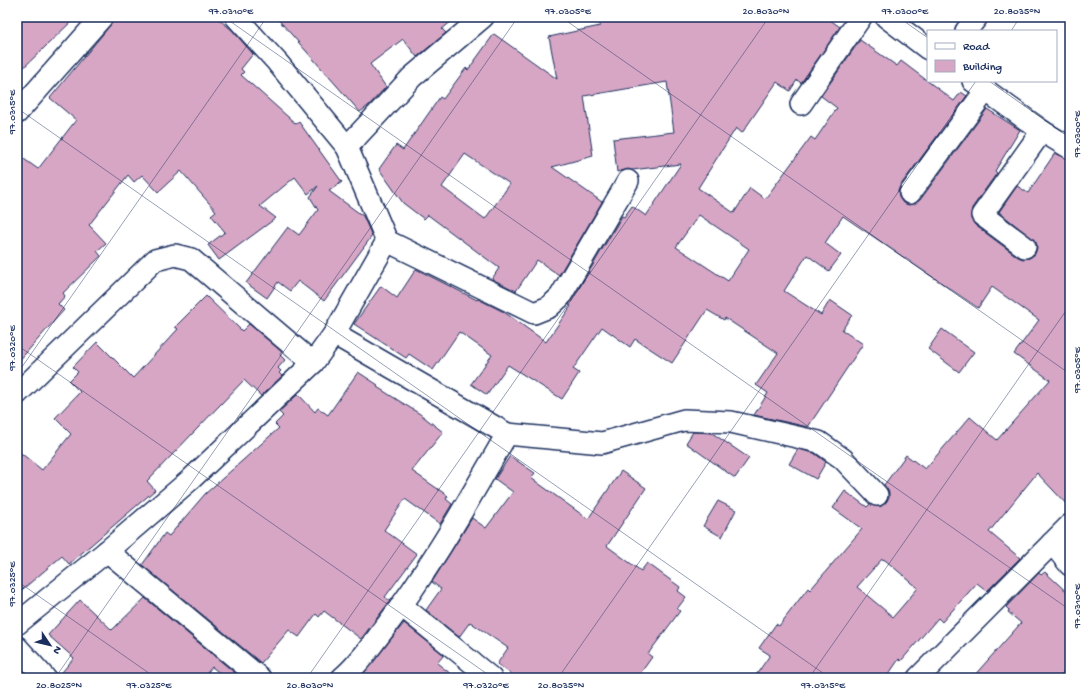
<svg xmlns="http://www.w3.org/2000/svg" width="1087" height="695" font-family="'Gochi Hand',sans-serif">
<rect width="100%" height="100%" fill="#fff"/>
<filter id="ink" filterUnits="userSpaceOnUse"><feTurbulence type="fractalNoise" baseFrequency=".025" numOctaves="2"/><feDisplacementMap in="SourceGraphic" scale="8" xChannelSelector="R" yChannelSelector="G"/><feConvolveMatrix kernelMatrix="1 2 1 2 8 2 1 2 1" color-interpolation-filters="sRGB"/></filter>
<g filter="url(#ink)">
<g fill="#d7a6c5" stroke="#1b2f5e" fill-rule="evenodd">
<path d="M 17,17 L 76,17 L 17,74 Z"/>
<path d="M 117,17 L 216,17 L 232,30 L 253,54 L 241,69 L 244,72 L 241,75 L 296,124 L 299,122 L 342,182 L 329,191 L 363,216 L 372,236 L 324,301 L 298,281 L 290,291 L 278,282 L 267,298 L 246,283 L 288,227 L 299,235 L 318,210 L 310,197 L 318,186 L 308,194 L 295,177 L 260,206 L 276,218 L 219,260 L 208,245 L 225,232 L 211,215 L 216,211 L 181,171 L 158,192 L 142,175 L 134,182 L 128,175 L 89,225 L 106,243 L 97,251 L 101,256 L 63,293 L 65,296 L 58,304 L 64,310 L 17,363 L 17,154 L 38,169 L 76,120 L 50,98 Z"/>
<path d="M 276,17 L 457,17 L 442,29 L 446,33 L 417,57 L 403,39 L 370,64 L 386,87 L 368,106 L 360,112 Z"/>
<path d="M 599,17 L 826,17 L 840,27 L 801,83 L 797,80 L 790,91 L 777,82 L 742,133 L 736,128 L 698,188 L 734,213 L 750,188 L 765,199 L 811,137 L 815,140 L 837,108 L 821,96 L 860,40 L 897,66 L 901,61 L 954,101 L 961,92 L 967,96 L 900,186 L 898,191 L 899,197 L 903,203 L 909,205 L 914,204 L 920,200 L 987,109 L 1020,130 L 995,171 L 997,173 L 972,208 L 971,219 L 975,225 L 1018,257 L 1023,259 L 1029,258 L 1035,254 L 1037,248 L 1036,242 L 999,212 L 1017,186 L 1028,193 L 1055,153 L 1070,160 L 1070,508 L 1037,473 L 989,532 L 1020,558 L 987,591 L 977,583 L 942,622 L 938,618 L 901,661 L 899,659 L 886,678 L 754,678 L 770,655 L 759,648 L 776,624 L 779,626 L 808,588 L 810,590 L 862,529 L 833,508 L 845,491 L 867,507 L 870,504 L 880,507 L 885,503 L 889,498 L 889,492 L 884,485 L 906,455 L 925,469 L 970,417 L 997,440 L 1050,380 L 1014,354 L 1039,320 L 992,287 L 978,308 L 843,216 L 825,243 L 841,255 L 829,271 L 807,255 L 784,291 L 821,315 L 830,300 L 852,315 L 842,330 L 863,344 L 808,427 L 754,415 L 768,393 L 756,385 L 778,353 L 725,318 L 724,320 L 707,310 L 672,363 L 635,339 L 630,347 L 602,327 L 573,369 L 579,373 L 562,399 L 508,365 L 487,395 L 471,384 L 492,355 L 459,332 L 433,370 L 409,354 L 406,358 L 354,324 L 381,286 L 397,298 L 416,269 L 477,300 L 478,299 L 504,312 L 546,342 L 571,306 L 569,305 L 622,216 L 624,217 L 632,206 L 646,216 L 681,164 L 632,170 L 628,169 L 617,172 L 613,139 L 674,132 L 667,82 L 584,96 L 593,156 L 552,167 L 602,202 L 559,275 L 537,260 L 516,291 L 492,279 L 499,268 L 487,259 L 428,215 L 424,219 L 403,203 L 379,169 L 396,145 L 403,150 L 440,97 L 443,99 L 466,68 L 468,70 L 494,34 L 557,79 L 549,37 L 600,26 ZM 465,154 L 510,184 L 485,219 L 442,187 ZM 699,215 L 749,249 L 728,281 L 676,247 ZM 882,559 L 885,560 L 918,588 L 893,617 L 857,587 Z"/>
<path d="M 206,296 L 242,331 L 249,324 L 282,352 L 280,355 L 285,360 L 278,368 L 281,371 L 279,373 L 282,376 L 261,396 L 244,380 L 147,481 L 155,490 L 69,564 L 62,556 L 17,594 L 17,450 L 42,470 L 71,434 L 55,418 L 80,392 L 69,381 L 78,372 L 73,367 L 97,342 L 133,378 L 178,329 L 175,327 Z"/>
<path d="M 942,329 L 974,352 L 959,372 L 928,349 Z"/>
<path d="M 358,372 L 378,385 L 377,387 L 420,414 L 443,432 L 412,471 L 448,496 L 446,499 L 452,504 L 440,524 L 405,499 L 384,530 L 417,554 L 385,597 L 390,601 L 361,639 L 324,611 L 319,617 L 316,614 L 299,637 L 289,630 L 261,663 L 142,565 L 165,533 L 169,536 L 205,494 L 279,428 L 275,424 L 283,416 L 279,412 L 298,394 L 315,412 L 318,408 L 328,415 Z"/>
<path d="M 693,432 L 712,433 L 749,458 L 735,478 L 686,443 Z"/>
<path d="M 798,449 L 814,453 L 826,462 L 816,479 L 789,464 Z"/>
<path d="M 510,456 L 535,473 L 531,478 L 588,519 L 621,471 L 646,488 L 607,546 L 641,571 L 647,563 L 680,587 L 678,591 L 686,597 L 677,609 L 680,611 L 648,654 L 652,657 L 637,678 L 517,678 L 497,664 L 508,648 L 470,622 L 459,637 L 426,610 L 441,589 L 432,582 L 472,518 L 486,528 L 513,492 L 495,479 Z"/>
<path d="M 718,501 L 736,510 L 722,537 L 703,526 Z"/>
<path d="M 1045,572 L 1070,595 L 1070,678 L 972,678 L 1021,623 L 1008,612 L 1009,610 L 1006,607 L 1039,573 L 1041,575 Z"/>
<path d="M 145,598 L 241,678 L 226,678 L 212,667 L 203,678 L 57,678 L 74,658 L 48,635 L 80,600 L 112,630 Z"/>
<path d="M 404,623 L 444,655 L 437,663 L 456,678 L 360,678 Z"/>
</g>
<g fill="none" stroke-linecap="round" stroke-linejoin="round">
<defs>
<g id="minor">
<path d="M 236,17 L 277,62 L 347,147"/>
<path d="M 886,17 L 928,49"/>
<path d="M 966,31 L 977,17"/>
<path d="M 973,81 L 1042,131 L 1070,148"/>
<path d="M 801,104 L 861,17"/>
<path d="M 17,113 L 102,17"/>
<path d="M 910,193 L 986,90"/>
<path d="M 387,241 L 534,313 L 549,307 L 560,297 L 628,181"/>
<path d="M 1025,247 L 982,215 L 1042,131"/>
<path d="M 334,334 L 507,434 C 468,501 431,568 384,629 C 371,646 359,664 342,678"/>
<path d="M 17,394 L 155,260 L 175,255 L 191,259 L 313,363"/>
<path d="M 507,434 L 602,443 L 684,420 L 731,422 L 819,442 L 843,459 L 877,495"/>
<path d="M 1052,543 L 1070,565"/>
<path d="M 107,551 L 260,678"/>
<path d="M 402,606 L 491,678"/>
<path d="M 17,624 L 107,551 L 190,480 L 313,363 L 334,334 L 387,241 L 347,147 L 412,77 L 483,17"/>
<path d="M 17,647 L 45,678"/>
<path d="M 918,678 L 1070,525"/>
</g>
</defs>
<use href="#minor" stroke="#1b2f5e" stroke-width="24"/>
<use href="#minor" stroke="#fff" stroke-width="21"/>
</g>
</g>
<path fill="none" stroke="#1b2f5e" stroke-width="1" stroke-opacity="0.45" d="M 224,17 L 1070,610M 561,17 L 1070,374M 898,17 L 928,38M 1011,31 L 1020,17M 989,81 L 1070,138M 17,108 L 830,678M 17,345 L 493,678M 17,374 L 267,17M 17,581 L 156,678M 55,678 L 518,17M 307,678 L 769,17M 558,678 L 976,81M 809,678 L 1070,305M 1060,678 L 1070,663"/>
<rect width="1087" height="695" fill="none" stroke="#fff" stroke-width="44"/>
<rect x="927" y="30" width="130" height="52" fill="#ffffff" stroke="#a4acbf"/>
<rect x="935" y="43" width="20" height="6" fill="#ffffff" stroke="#a4acbf"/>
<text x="963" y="50" font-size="12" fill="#1b2f5e">Road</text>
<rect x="935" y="60" width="20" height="12" fill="#d7a6c5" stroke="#a4acbf"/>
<text x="963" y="70" font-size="12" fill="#1b2f5e">Building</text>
<g transform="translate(50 645) rotate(125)" stroke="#ffffff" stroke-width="3" paint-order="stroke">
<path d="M0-3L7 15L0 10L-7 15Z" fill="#1b2f5e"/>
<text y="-6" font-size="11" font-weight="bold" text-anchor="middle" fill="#1b2f5e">N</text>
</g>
<rect x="22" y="22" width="1043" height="651" fill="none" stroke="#1b2f5e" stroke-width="1.5"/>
<g font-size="10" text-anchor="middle" fill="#1b2f5e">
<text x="231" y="14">97.0310°E</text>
<text x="568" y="14">97.0305°E</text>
<text x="766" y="14">20.8030°N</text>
<text x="905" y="14">97.0300°E</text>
<text x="1017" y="14">20.8035°N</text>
<text transform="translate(11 112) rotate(-90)" y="4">97.0315°E</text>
<text transform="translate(1076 134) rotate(-90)" y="4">97.0300°E</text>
<text transform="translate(11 348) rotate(-90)" y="4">97.0320°E</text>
<text transform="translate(1076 370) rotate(-90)" y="4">97.0305°E</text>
<text transform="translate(11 584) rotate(-90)" y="4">97.0325°E</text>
<text transform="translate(1076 606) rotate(-90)" y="4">97.0310°E</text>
<text x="59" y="688">20.8025°N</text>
<text x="149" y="688">97.0325°E</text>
<text x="310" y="688">20.8030°N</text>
<text x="486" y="688">97.0320°E</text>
<text x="561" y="688">20.8035°N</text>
<text x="823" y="688">97.0315°E</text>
</g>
</svg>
